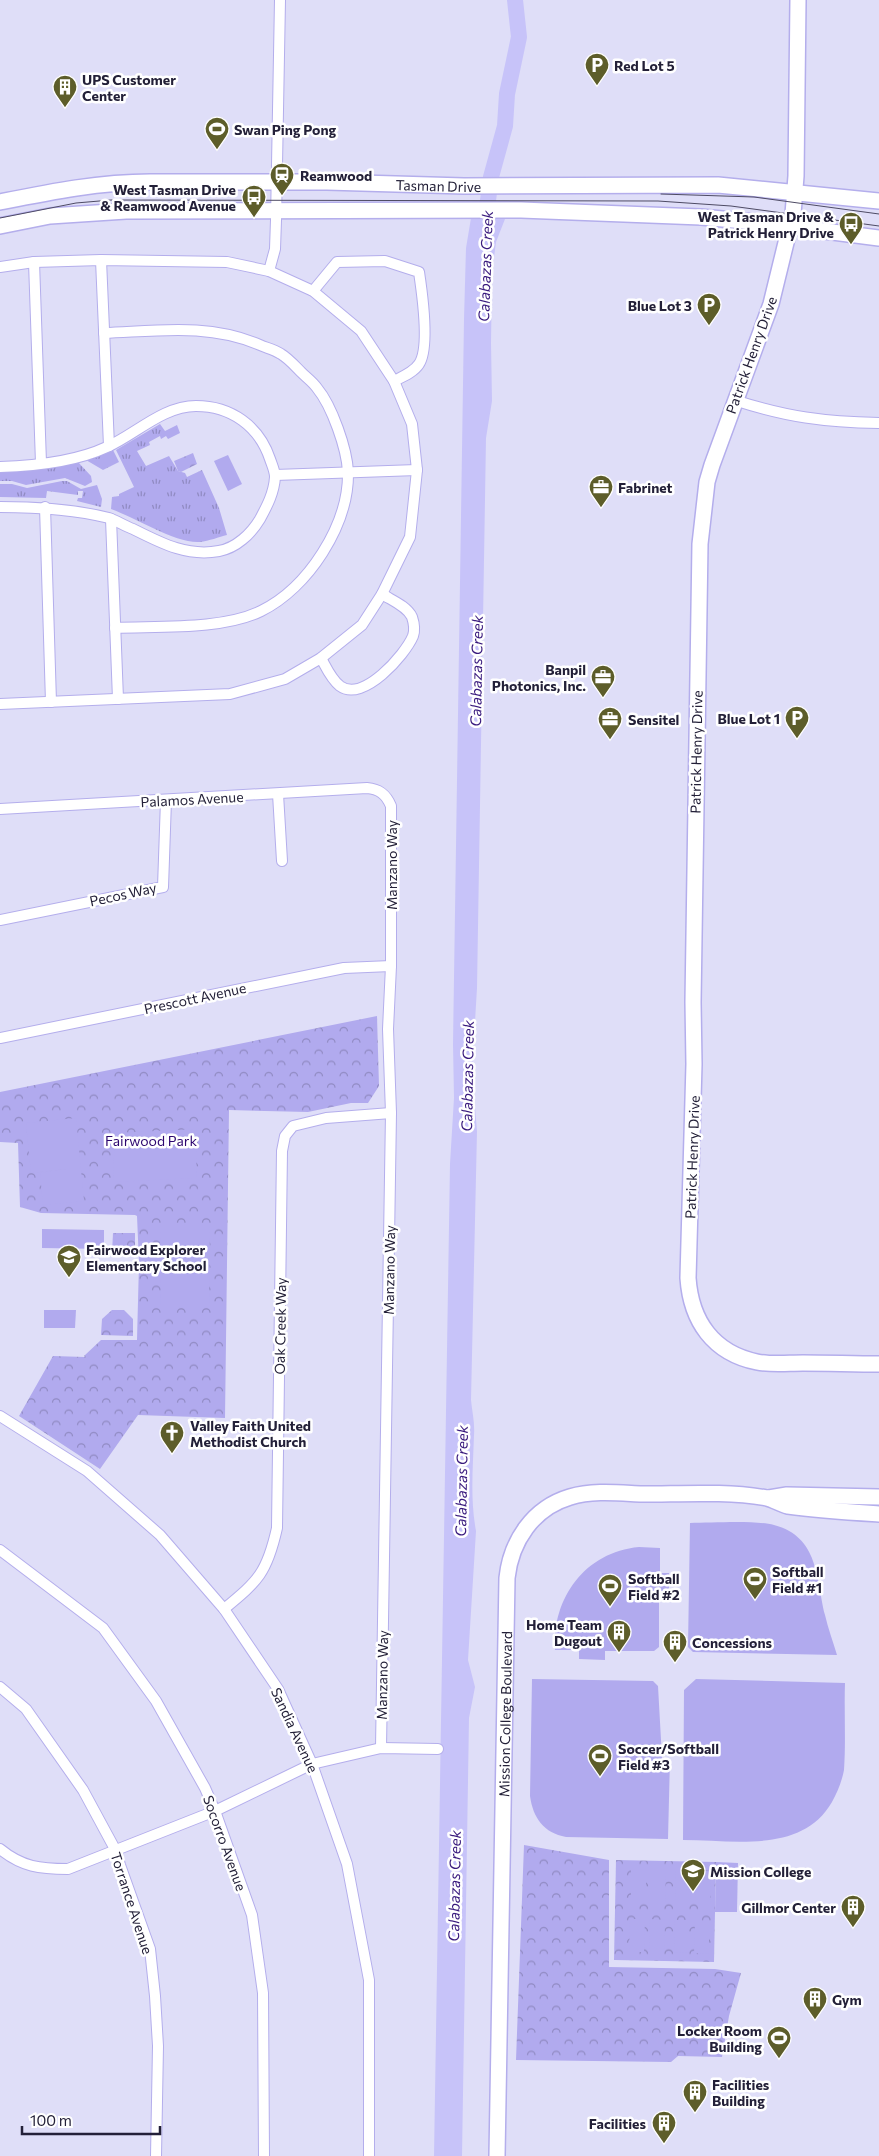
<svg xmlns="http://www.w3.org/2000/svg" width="879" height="2156" font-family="Commissioner,sans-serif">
<defs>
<pattern id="grass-tufts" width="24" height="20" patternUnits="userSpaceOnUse" patternTransform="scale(1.25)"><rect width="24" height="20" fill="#b1aaee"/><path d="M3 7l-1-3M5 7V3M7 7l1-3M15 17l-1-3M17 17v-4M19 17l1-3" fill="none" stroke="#908ac2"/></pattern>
<pattern id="park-crowns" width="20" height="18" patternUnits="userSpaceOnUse" patternTransform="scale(1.25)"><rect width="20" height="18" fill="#b1aaee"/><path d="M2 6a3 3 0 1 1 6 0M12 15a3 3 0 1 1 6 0" fill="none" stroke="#908ac2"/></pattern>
</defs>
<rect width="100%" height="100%" fill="#dfdef8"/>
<g fill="url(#grass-tufts)">
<path d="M 160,424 L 165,431 L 177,425 L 180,433 L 168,439 L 166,436 L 161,439 L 160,436 L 149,442 L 150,445 L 137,451 L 146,466 L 169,456 L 178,471 L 185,473 L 187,477 L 202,470 L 219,508 L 227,535 C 219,537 209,541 200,542 C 177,544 136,518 111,509 L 112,497 L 119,496 L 119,494 L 134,487 L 116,450 Z"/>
<path d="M 113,450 L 119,462 L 103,470 L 86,460 Z"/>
<path d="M 78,462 L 91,476 L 92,482 L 85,486 L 65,478 L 26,485 L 12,481 L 0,481 L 0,472 L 42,469 Z"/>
<path d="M 62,481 L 67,481 L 81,489 L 97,485 L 102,499 L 101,507 L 77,501 L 78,498 L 82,498 L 83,491 L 78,491 L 78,495 L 47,491 L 46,498 L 0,497 L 0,484 L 12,484 L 27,488 Z"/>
</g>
<g fill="url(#park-crowns)">
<path d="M 193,453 L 197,464 L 181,472 L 178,471 L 174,461 Z"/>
<path d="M 377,1016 L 379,1086 L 368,1103 L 351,1103 L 308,1112 L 229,1110 L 225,1418 L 138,1415 L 100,1469 L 19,1416 L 53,1356 L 85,1357 L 84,1356 L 101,1340 L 137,1340 L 139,1263 L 137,1216 L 135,1215 L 41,1213 L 20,1207 L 18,1143 L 0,1142 L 0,1092 Z"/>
<path d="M 113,1233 L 135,1233 L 135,1253 L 112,1253 Z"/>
<path d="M 112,1310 L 124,1310 L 133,1319 L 133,1336 L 101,1335 L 102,1319 Z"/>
<path d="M 524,1845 L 609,1860 L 609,1967 L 715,1969 L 741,1973 L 729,2016 L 722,2057 L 678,2056 L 671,2062 L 516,2060 Z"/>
<path d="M 616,1860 L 716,1862 L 714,1962 L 614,1960 Z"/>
</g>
<g fill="#b1aaee">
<path d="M 228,455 L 242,484 L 228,491 L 214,461 Z"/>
<path d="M 76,1118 L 84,1201 L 43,1205 L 40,1173 L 67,1169 L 31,1173 L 26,1123 Z"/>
<path d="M 197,1129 L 196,1178 L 113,1182 L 115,1133 Z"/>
<path d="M 160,1225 L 210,1225 L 209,1306 L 161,1306 Z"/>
<path d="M 42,1229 L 104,1230 L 104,1249 L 42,1248 Z"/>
<path d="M 44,1310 L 76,1310 L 75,1328 L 44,1328 Z"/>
<path d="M 690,1523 C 712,1523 753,1520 774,1525 C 819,1537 816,1578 825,1615 C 828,1628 833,1642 837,1655 L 693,1652 L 688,1647 Z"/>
<path d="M 639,1547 L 660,1548 L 660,1573 L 669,1573 L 669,1599 L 659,1599 L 659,1647 L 654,1651 L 605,1651 L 605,1660 L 579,1659 L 579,1650 L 555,1650 C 552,1598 585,1552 639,1547 Z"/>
<path d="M 532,1679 L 653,1681 L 658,1686 L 662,1758 L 670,1759 L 668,1839 L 566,1837 C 544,1833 533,1818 530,1796 Z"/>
<path d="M 696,1679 L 845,1683 C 844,1711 846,1741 844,1770 C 842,1781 837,1793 832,1802 C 802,1854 734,1840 683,1840 L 684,1690 Z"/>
<path d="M 716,1862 L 738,1863 L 737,1912 L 715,1912 Z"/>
<rect x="631" y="1869" width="15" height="33"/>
<path d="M 651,1870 L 666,1870 L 665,1902 L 651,1902 Z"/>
<path d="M 676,1870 L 691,1870 L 690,1903 L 675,1903 Z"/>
<path d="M 696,1871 L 711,1871 L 710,1904 L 695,1904 Z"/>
<path d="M 630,1919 L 645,1919 L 644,1952 L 629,1952 Z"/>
<path d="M 650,1919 L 665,1920 L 664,1952 L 649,1952 Z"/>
<path d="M 675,1920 L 689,1920 L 689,1953 L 674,1952 Z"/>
<path d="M 695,1921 L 709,1921 L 709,1954 L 694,1953 Z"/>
</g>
<path fill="#c7c3f9" d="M 471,218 L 505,219 L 496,242 L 492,273 L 491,343 L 492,401 L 486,438 L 477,988 L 472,1072 L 477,1131 L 471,1400 C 472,1411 475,1423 474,1435 C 473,1467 470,1499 476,1531 L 468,1660 L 475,1687 L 469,1718 L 462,2156 L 434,2156 L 450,1164 L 454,1098 L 453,1044 L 464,319 L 466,248 Z"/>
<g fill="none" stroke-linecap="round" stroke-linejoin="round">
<path stroke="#c7c3f9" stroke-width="16" d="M 485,224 L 491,177 L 505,126 L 507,94 L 519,37 L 515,0"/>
<defs>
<g id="street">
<path d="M 101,260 L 109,446"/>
<path d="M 34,262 L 41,463"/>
<path d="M 0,267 L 34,262 L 101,260 L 227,262 L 269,271 L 313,291 L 361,331 L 394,381 L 412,424 L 417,470 L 410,537 L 382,594 L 362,625 L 321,658 L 285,679 L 230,694 L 0,704"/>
<path d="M 269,271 L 275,249 L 276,220 L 280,0"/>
<path d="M 313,291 L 337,262 L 385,261 L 419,272 C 422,292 430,348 419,364 C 414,372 402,377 394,381"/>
<path d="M 104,333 C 158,331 209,323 260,345 C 267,348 275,350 281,354 C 288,358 295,366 301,372 C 306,377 313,382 317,388 C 332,406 347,449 348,472 C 349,525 308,588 261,611 C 223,630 158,626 115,628"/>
<path d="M 734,400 C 787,417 824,422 879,423"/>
<path d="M 0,467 C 35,466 75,462 107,447 C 136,434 163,406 196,406 C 231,406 259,426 270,459 C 272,465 275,471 275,477 C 274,493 267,506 260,519 C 251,534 236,548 219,551 C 187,557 161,543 133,529 C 125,526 117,521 109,518 C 73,509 37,507 0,507"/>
<path d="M 275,475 L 417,470"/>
<path d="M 45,507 L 51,702"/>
<path d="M 111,519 L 118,699"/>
<path d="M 321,658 C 326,667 331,679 340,686 C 363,703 405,655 413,636 C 415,630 414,623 412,617 C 407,606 391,600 382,594"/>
<path d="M 278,794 L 282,861"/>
<path d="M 0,809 L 367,788 C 379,789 386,794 391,806 L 391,966 L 388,1029 L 391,1113 L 381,1748"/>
<path d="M 0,920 L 163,887 L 166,800"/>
<path d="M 0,1038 L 344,968 L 391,966"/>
<path d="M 0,1416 L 87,1471 L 160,1535 L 224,1609 L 278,1689 L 312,1764 L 347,1864 L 369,1980 L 369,2156"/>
<path d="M 0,1550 L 103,1628 L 156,1701 L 205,1788 L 215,1811 L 252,1915 L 263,1993 L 264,2156"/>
<path d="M 224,1609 C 258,1581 267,1573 277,1528 L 282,1151 L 285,1136 L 293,1126 L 326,1118 L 391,1113"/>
<path d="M 0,1687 L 26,1709 L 83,1790 L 116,1851 L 120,1865 L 150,1949 L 155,1996 L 158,2046 L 156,2156"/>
<path d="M 0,1849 C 22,1867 40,1869 68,1869 L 215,1811 L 312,1764 L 381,1748 L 438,1749"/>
</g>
<g id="secondary">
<path d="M 798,0 L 796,176 L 793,214 L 771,304 L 712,465 L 707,482 L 700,544 L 693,1002 L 694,1064 L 688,1278 C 691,1321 713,1353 757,1362 C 772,1365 788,1363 803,1363 C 828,1363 854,1364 879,1364"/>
<path id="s1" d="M 0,202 C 50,192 99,182 150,182 L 327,182 L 464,186 L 718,185 L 879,201"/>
<path d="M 0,226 L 50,216 L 126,211 L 521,210 L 701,217 L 755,222 L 879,238"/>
<path d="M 769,1498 L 787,1495 L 879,1497"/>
<path id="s2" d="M 497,2156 L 507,1578 C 511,1541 533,1508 570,1497 C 593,1490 619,1493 642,1494 C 683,1494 726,1491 767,1498 C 774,1500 781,1504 788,1506 C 818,1510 849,1512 879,1514"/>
</g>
</defs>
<use href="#street" stroke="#b4aeec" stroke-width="12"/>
<use href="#secondary" stroke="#b4aeec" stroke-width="18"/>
<use href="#street" stroke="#fff" stroke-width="10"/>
<use href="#secondary" stroke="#fff" stroke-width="15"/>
<g stroke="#4e4b64" stroke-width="1">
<path d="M 661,194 L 754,197 L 879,214"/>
<path d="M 0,218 L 76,203 L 111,200 L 658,201 L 731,206 L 879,226"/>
</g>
</g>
<defs>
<symbol id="parking-pin" viewBox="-11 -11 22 30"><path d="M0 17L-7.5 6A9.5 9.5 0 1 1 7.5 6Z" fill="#5d5d2a" stroke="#fff"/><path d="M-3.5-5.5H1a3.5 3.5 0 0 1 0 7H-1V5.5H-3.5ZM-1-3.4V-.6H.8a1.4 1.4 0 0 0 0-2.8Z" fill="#fff"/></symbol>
<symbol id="building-pin" viewBox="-11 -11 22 30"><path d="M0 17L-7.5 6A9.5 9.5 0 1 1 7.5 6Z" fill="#5d5d2a" stroke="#fff"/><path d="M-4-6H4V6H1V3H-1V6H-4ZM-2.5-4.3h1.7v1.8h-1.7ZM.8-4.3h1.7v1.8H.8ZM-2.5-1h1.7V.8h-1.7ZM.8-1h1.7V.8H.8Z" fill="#fff"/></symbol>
<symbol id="stadium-pin" viewBox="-11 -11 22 30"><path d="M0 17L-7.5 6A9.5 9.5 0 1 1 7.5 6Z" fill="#5d5d2a" stroke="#fff"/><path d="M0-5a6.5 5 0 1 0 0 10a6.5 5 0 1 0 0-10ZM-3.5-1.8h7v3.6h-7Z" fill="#fff"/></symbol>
<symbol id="station-pin" viewBox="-11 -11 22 30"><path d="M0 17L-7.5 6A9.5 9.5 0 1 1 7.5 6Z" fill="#5d5d2a" stroke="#fff"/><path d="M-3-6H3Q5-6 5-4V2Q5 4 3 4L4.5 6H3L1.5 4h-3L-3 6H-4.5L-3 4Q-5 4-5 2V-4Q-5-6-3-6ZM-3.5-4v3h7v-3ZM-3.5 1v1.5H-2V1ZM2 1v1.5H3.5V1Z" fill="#fff"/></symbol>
<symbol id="bus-pin" viewBox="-11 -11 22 30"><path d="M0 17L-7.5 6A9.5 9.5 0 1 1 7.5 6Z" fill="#5d5d2a" stroke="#fff"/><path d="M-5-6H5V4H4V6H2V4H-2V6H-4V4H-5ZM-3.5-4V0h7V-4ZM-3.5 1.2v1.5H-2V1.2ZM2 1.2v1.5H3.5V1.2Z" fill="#fff"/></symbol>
<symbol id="office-pin" viewBox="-11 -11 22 30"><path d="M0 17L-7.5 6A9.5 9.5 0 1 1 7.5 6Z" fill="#5d5d2a" stroke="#fff"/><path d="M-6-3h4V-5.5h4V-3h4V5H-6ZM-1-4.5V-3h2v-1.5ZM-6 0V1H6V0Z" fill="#fff"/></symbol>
<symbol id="school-pin" viewBox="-11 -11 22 30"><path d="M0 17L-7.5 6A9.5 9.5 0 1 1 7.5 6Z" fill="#5d5d2a" stroke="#fff"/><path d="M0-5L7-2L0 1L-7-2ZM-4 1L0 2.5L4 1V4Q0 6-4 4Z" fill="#fff"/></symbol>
<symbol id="church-pin" viewBox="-11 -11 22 30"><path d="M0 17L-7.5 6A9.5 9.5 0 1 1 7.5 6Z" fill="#5d5d2a" stroke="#fff"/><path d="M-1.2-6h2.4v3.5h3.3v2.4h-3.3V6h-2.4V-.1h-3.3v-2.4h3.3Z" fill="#fff"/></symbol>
<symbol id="university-pin" viewBox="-11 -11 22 30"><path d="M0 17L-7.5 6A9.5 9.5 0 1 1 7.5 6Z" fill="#5d5d2a" stroke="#fff"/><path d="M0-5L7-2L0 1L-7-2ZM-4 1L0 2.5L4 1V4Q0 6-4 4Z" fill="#fff"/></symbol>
</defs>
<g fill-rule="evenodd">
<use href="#parking-pin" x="583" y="51" width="28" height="38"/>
<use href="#building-pin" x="51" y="73" width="28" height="38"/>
<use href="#stadium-pin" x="203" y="115" width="28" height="38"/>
<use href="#station-pin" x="268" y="161" width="28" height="38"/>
<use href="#bus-pin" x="240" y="183" width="28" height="38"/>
<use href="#bus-pin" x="837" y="210" width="28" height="38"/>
<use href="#parking-pin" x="695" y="291" width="28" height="38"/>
<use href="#office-pin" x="587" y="473" width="28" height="38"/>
<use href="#office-pin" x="589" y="663" width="28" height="38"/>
<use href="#parking-pin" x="783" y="704" width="28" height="38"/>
<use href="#office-pin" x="596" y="705" width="28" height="38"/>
<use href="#school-pin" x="55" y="1243" width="28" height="38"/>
<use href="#church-pin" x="158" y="1419" width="28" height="38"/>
<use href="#stadium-pin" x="741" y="1565" width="28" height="38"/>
<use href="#stadium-pin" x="596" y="1572" width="28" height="38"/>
<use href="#building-pin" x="605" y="1618" width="28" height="38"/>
<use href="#building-pin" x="661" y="1628" width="28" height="38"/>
<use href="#stadium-pin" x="586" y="1742" width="28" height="38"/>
<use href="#university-pin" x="679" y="1857" width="28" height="38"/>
<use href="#building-pin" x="839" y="1893" width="28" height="38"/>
<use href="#building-pin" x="801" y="1985" width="28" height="38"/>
<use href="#stadium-pin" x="765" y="2024" width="28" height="38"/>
<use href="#building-pin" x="681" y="2078" width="28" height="38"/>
<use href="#building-pin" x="650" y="2109" width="28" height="38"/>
</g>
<g text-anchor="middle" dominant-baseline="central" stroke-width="5" stroke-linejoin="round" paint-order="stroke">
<g font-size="14" font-weight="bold" fill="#232038" stroke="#fff" text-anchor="start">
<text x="614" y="65">Red Lot 5</text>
<text x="82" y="79">UPS Customer<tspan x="82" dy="16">Center</tspan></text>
<text x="234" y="129">Swan Ping Pong</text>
<text x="300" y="175">Reamwood</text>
<text x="236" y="189" text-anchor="end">West Tasman Drive<tspan x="236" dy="16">&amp; Reamwood Avenue</tspan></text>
<text x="834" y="216" text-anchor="end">West Tasman Drive &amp;<tspan x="834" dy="16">Patrick Henry Drive</tspan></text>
<text x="692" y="305" text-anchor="end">Blue Lot 3</text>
<text x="618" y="487">Fabrinet</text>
<text x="586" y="669" text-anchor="end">Banpil<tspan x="586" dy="16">Photonics, Inc.</tspan></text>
<text x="780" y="718" text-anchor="end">Blue Lot 1</text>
<text x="628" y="719">Sensitel</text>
<text x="86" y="1249">Fairwood Explorer<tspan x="86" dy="16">Elementary School</tspan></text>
<text x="190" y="1425">Valley Faith United<tspan x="190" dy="16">Methodist Church</tspan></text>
<text x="772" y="1571">Softball<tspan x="772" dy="16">Field #1</tspan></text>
<text x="628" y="1578">Softball<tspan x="628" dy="16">Field #2</tspan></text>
<text x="602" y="1624" text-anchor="end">Home Team<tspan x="602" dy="16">Dugout</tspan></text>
<text x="692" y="1642">Concessions</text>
<text x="618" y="1748">Soccer/Softball<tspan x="618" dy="16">Field #3</tspan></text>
<text x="710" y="1871">Mission College</text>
<text x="836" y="1907" text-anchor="end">Gillmor Center</text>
<text x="832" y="1999">Gym</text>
<text x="762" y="2030" text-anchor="end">Locker Room<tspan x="762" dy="16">Building</tspan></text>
<text x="712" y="2084">Facilities<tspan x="712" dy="16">Building</tspan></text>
<text x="646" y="2123" text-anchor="end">Facilities</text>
</g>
<g font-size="14" fill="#232038" stroke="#fff">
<text stroke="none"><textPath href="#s1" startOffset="440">Tasman Drive</textPath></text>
<text transform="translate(751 355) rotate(-70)">Patrick Henry Drive</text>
<text transform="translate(696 752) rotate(-89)">Patrick Henry Drive</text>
<text transform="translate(192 799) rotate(-3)">Palamos Avenue</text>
<text transform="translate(391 865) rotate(-90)">Manzano Way</text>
<text transform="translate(123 894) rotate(-12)">Pecos Way</text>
<text transform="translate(195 998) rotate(-12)">Prescott Avenue</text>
<text transform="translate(692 1157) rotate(-88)">Patrick Henry Drive</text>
<text transform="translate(389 1270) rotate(-89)">Manzano Way</text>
<text transform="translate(280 1326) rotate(-89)">Oak Creek Way</text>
<text transform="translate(382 1675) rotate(-89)">Manzano Way</text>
<text stroke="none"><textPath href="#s2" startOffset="442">Mission College Boulevard</textPath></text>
<text transform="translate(295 1730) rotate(65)">Sandia Avenue</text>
<text transform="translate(225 1843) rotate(70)">Socorro Avenue</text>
<text transform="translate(132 1903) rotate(72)">Torrance Avenue</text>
</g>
<g font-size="14" fill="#2d066f" stroke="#fff">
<text x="151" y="1140">Fairwood Park</text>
</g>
<g font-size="15" font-style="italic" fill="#38197d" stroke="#fff">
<text transform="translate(485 266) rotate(-88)">Calabazas Creek</text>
<text transform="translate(476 671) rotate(-89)">Calabazas Creek</text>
<text transform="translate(467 1076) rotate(-89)">Calabazas Creek</text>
<text transform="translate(461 1481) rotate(-89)">Calabazas Creek</text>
<text transform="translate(454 1886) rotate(-89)">Calabazas Creek</text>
</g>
</g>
<path d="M22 2126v8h138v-8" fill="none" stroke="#232038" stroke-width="2.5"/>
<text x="30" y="2126" font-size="15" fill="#232038" stroke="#ffffff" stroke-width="4" paint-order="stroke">100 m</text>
</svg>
